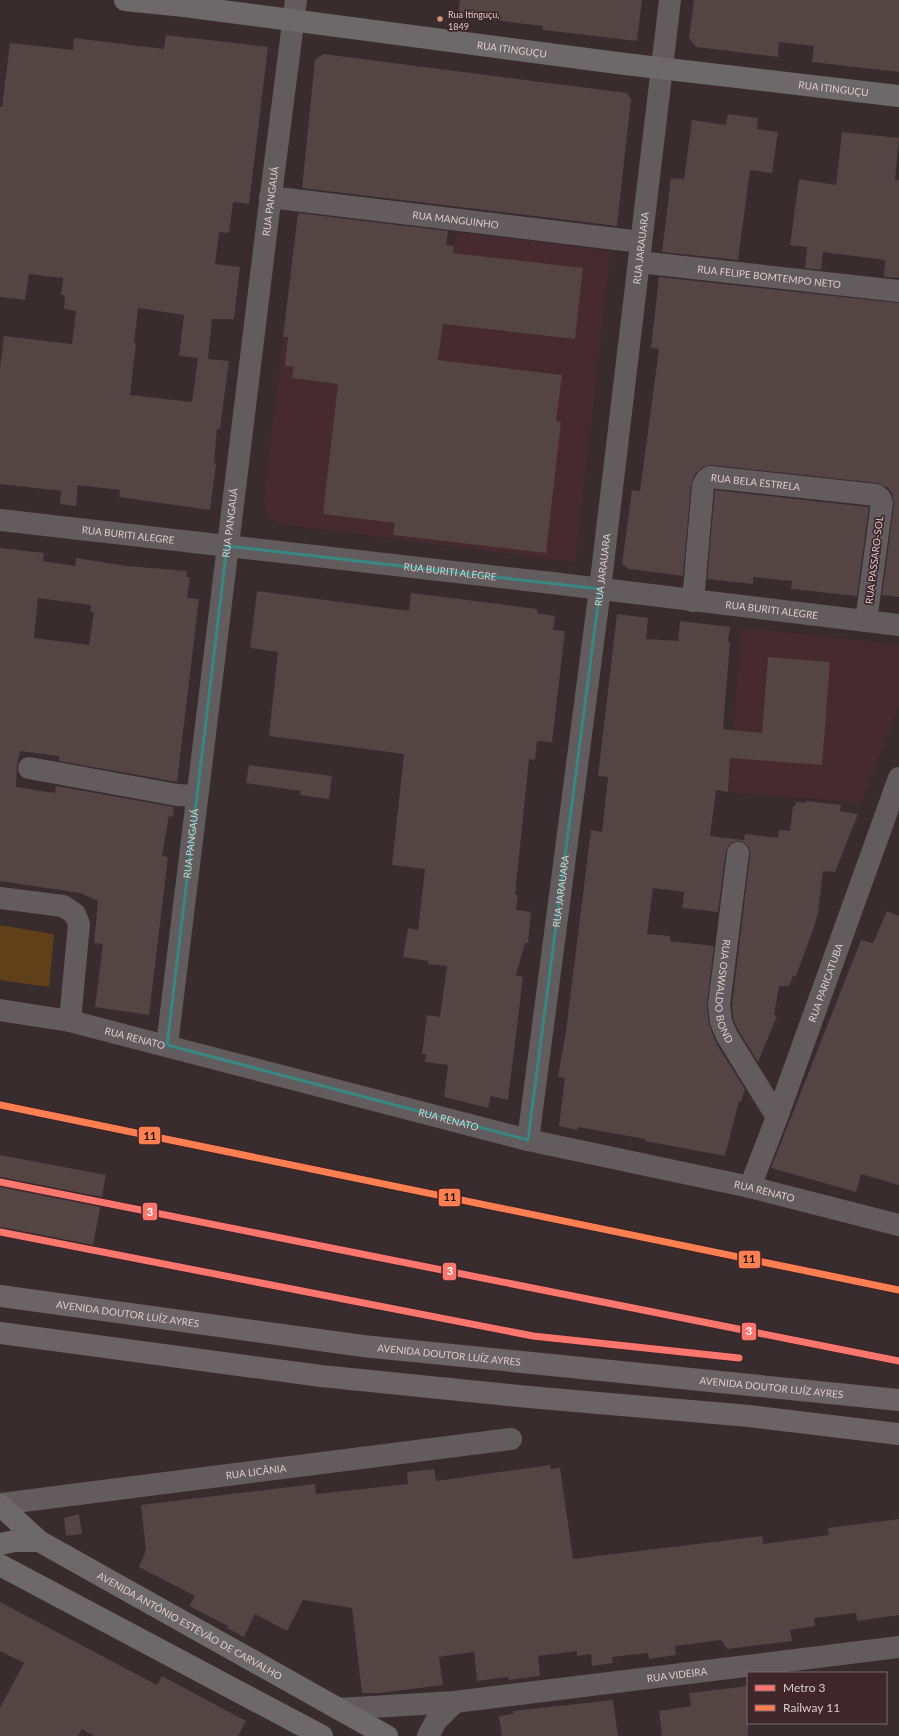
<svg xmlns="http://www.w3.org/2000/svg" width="899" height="1736" font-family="Lato,sans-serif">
<rect width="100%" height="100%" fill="#382c2e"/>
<g fill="#472a2f">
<path d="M 456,232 L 611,251 L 576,559 L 573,562 L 279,524 L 267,516 L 263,504 L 283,337 L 439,356 Z"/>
<path d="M 741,627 L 899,645 L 899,706 L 861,803 L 728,792 Z"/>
</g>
<path fill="#5f4019" d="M 0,925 L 53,934 L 54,936 L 49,987 L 0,980 Z"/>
<g fill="#544443" fill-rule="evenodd">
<path d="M 460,0 L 642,0 L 637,41 L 543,30 L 543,26 L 458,16 Z"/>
<path d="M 694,0 L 899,0 L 899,72 L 812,62 L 814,46 L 779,42 L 778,57 L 696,47 L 689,38 Z"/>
<path d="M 166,35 L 268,47 L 249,204 L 233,202 L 229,233 L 219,232 L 215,264 L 240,267 L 234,319 L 212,319 L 208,359 L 229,361 L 220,429 L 217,429 L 214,463 L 216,464 L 210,510 L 119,497 L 120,490 L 78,485 L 76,506 L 60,504 L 61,491 L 0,484 L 0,369 L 4,336 L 72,344 L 76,311 L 64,309 L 65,295 L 61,295 L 63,278 L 29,274 L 25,300 L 0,297 L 0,107 L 2,107 L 10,43 L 73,50 L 74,38 L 164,49 ZM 138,308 L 184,315 L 179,356 L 198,358 L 192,402 L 130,395 L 136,343 L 134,343 Z"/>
<path d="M 323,54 L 627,93 L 631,99 L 617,226 L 302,188 L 315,60 Z"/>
<path d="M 728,114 L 758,118 L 757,129 L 778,132 L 772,173 L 750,170 L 738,260 L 662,252 L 671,178 L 684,179 L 692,120 L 726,125 Z"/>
<path d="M 842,132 L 899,138 L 895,180 L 899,180 L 899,278 L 884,277 L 885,260 L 823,252 L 821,270 L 805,268 L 807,247 L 790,245 L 799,179 L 836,185 Z"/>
<path d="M 298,213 L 448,231 L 446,245 L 454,246 L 453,253 L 583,268 L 575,339 L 443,324 L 438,360 L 562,375 L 556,421 L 561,422 L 546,553 L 393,535 L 395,523 L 323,514 L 338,384 L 292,378 L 294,367 L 285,366 L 288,337 L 283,337 Z"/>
<path d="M 659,277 L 899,303 L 899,597 L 882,595 L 894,504 L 892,493 L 888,488 L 877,483 L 711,465 L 703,467 L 695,474 L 691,485 L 683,576 L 629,569 L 622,564 L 632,490 L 640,491 L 659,349 L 651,348 Z"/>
<path d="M 715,490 L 869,507 L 857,596 L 791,589 L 792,581 L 753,577 L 753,584 L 707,579 Z"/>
<path d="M 0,548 L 44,553 L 43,561 L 75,566 L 76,558 L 127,566 L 187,571 L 186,577 L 190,577 L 187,598 L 199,599 L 177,782 L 59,761 L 59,756 L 20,751 L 17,766 L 16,787 L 55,793 L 56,786 L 174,807 L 173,817 L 169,816 L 162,856 L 168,857 L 149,1015 L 95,1007 L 103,944 L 94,943 L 98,901 L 80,893 L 0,881 ZM 38,598 L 91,605 L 91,612 L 94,612 L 89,645 L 34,638 Z"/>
<path d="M 257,591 L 409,611 L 411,593 L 436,596 L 537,609 L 537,613 L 555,616 L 553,630 L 565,631 L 552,742 L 537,741 L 535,760 L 529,759 L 515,895 L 518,895 L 516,910 L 531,912 L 528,943 L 525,943 L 516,975 L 523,977 L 508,1100 L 491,1096 L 488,1108 L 444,1097 L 448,1065 L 425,1062 L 426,1054 L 422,1054 L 427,1015 L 440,1017 L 447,966 L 428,964 L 428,961 L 403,957 L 408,928 L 418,930 L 425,869 L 392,865 L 404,754 L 269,736 L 278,652 L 250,648 Z"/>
<path d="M 617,614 L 648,618 L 646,639 L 678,641 L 680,621 L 730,627 L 728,642 L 730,642 L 723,729 L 762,733 L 768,657 L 830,662 L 822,765 L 730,758 L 728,792 L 716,790 L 710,836 L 744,840 L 745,834 L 778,838 L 779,830 L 790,831 L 793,806 L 795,806 L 796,802 L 806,803 L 806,801 L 841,805 L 840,811 L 858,814 L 835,872 L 823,871 L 818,913 L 813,930 L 796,976 L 793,976 L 789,986 L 779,986 L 774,1015 L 777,1016 L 758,1062 L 738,1030 L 733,1019 L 732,1005 L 750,855 L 749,848 L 745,843 L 739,841 L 733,842 L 728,846 L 726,851 L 718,912 L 682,908 L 684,892 L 653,888 L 647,934 L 670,936 L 670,941 L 714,946 L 707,1004 L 709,1024 L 716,1043 L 745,1089 L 741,1102 L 739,1101 L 725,1156 L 645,1141 L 645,1139 L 578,1127 L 577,1130 L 559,1126 L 565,1078 L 558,1077 L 566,1031 L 591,830 L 602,832 L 608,777 L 598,776 Z"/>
<path d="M 249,765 L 332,776 L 329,799 L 300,795 L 301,791 L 246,783 Z"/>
<path d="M 887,911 L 899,916 L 899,1185 L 861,1174 L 856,1192 L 771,1168 L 861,940 L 873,943 Z"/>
<path d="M 0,1155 L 106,1175 L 92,1251 L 0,1234 Z"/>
<path d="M 550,1465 L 550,1469 L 560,1468 L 573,1559 L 762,1536 L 763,1544 L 829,1535 L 828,1528 L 899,1519 L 899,1615 L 857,1621 L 856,1613 L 814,1618 L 815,1626 L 790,1630 L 792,1641 L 727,1649 L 721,1640 L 675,1646 L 676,1655 L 649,1659 L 648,1653 L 612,1657 L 613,1663 L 592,1666 L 591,1654 L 577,1656 L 577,1651 L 538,1656 L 540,1676 L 509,1680 L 508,1677 L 477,1681 L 474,1652 L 458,1654 L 439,1657 L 443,1685 L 380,1693 L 362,1693 L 352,1608 L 303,1600 L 287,1631 L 255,1614 L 244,1637 L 227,1628 L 228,1626 L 189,1606 L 195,1596 L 139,1567 L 146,1550 L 141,1505 L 315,1484 L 316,1494 L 408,1484 L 407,1472 L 434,1469 L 436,1481 Z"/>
<path d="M 79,1514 L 82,1534 L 66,1536 L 64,1518 Z"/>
<path d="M 0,1602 L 157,1685 L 162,1676 L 246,1721 L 238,1736 L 94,1736 L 82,1729 L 78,1736 L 0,1736 L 0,1708 L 24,1663 L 0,1651 Z"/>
<path d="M 748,1686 L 748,1736 L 662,1736 L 659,1711 L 691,1706 L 689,1693 Z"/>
<path d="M 613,1700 L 618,1736 L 502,1736 L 499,1716 L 513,1714 L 513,1711 Z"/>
</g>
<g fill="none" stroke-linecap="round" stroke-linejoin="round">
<g stroke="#625c5e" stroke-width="22">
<path id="s1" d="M 270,197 L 641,242"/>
<path id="s2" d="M 639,262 L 899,291"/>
<path id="s3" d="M 0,520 L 552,583 L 899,625"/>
<path id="s4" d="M 693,601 L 703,486 L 706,480 L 710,477 L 876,495 L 880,498 L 882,503 L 866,621"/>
<path d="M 29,768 L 177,795 L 195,796"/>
<path id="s5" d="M 738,853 L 719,1005 L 721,1022 L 727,1036 L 777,1117"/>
<path d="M 0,898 L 63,906 L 75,914 L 79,924 L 70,1021"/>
<path id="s6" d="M 0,1010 L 70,1021 L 528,1140 L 750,1187 L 899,1225"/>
<path id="s7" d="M 167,1045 C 207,696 251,348 296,0"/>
<path id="s8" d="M 528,1140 L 600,589 L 670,0"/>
<path id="s9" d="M 750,1187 L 777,1117 L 899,778"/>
<path id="s10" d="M 0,1504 L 511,1439"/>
<path id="s11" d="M 338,1709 L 455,1702 L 899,1647"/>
<path d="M 428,1736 L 436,1721 L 455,1702"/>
</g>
<g stroke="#6d686a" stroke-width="22">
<path id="s12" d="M 125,0 L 184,6 L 625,64 L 899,96"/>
<path id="s13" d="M 0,1505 L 39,1541 L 387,1736"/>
<path d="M 0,1544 L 15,1541 L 39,1541"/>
<path d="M 0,1565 L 322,1736"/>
</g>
<g stroke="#6b6366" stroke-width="22">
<path id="s14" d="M 0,1296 L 363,1346 L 899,1400"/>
<path d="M 0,1333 L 321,1376 L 529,1397 L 749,1416 L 899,1434"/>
</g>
<defs>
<path id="rail-1" d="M 0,1105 L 899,1290"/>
</defs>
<use href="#rail-1" stroke="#3e262a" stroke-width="10"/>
<use href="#rail-1" stroke="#ff7f50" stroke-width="7"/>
<defs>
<g id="metro-1">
<path d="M 0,1182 L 899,1361"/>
<path d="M 0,1232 L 533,1336 L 739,1358"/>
</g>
</defs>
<use href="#metro-1" stroke="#3e262a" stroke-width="10"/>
<use href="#metro-1" stroke="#fb766c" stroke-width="7"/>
</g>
<path fill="none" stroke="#388781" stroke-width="3" stroke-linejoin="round" d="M 227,546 L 600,589 L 528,1140 L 167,1045 Z"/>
<circle fill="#cd976f" stroke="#3e262a" stroke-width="1.5" cx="440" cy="19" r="3.5"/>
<g text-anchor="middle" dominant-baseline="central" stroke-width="3.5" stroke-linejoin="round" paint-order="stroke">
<g font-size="9" fill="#ddcdcf" stroke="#3e262a" text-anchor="start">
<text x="448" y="14">Rua Itinguçu,<tspan x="448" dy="12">1849</tspan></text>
</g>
<g font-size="10" fill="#ddcdcf" stroke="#3e262a">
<text stroke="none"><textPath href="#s12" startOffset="390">RUA ITINGUÇU</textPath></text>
<text stroke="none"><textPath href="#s12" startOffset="714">RUA ITINGUÇU</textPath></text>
<text stroke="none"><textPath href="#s7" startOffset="850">RUA PANGAUÁ</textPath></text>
<text stroke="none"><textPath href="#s1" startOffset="187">RUA MANGUINHO</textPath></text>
<text stroke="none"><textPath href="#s8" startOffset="899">RUA JARAUARA</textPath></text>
<text stroke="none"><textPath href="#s2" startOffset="131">RUA FELIPE BOMTEMPO NETO</textPath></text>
<text stroke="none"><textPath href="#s4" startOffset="173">RUA BELA ESTRELA</textPath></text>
<text stroke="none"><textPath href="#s7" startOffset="526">RUA PANGAUÁ</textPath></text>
<text stroke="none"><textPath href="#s3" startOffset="129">RUA BURITI ALEGRE</textPath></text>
<text transform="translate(874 560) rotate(-83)">RUA PASSARO-SOL</text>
<text stroke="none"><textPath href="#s8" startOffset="575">RUA JARAUARA</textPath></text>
<text stroke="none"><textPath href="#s3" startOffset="453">RUA BURITI ALEGRE</textPath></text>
<text stroke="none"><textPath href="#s3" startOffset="777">RUA BURITI ALEGRE</textPath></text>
<text stroke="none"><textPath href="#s7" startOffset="203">RUA PANGAUÁ</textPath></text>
<text stroke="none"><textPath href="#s8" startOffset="251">RUA JARAUARA</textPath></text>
<text stroke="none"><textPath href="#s9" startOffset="218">RUA PARICATUBA</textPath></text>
<text stroke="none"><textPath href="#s5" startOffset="140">RUA OSWALDO BOND</textPath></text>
<text stroke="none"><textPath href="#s6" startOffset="138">RUA RENATO</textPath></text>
<text stroke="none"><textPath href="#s6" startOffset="462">RUA RENATO</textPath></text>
<text stroke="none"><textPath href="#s6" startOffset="786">RUA RENATO</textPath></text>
<text stroke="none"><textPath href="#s14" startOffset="129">AVENIDA DOUTOR LUÍZ AYRES</textPath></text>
<text stroke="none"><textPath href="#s14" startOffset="453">AVENIDA DOUTOR LUÍZ AYRES</textPath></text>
<text stroke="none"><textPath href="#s14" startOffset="777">AVENIDA DOUTOR LUÍZ AYRES</textPath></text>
<text stroke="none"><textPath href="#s10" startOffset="258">RUA LICÂNIA</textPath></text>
<text stroke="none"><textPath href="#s13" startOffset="226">AVENIDA ANTÔNIO ESTÊVÃO DE CARVALHO</textPath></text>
<text stroke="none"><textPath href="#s11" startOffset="341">RUA VIDEIRA</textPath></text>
</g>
</g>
<g stroke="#3e262a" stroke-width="1.5">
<rect x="138" y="1126" width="23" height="19" rx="4" fill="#ff7f50"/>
<rect x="438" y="1188" width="23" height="19" rx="4" fill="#ff7f50"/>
<rect x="142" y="1202" width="16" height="19" rx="4" fill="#fb766c"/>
<rect x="738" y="1250" width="23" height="19" rx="4" fill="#ff7f50"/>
<rect x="442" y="1262" width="15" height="19" rx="4" fill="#fb766c"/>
<rect x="741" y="1322" width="16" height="19" rx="4" fill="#fb766c"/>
</g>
<g font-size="11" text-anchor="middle" font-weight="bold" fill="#fff">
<text x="150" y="1216">3</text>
<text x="450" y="1275">3</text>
<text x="749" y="1335">3</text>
</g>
<g font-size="11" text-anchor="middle" font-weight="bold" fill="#111">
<text x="150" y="1140">11</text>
<text x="450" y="1201">11</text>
<text x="749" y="1263">11</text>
</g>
<rect x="747" y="1672" width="140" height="52" fill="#3e262a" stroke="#7e696c"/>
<rect x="755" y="1685" width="20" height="6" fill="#fb766c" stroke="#7e696c"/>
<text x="783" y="1692" font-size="12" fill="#ddcdcf">Metro 3</text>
<rect x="755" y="1705" width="20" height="6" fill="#ff7f50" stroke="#7e696c"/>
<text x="783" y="1712" font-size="12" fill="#ddcdcf">Railway 11</text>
</svg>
